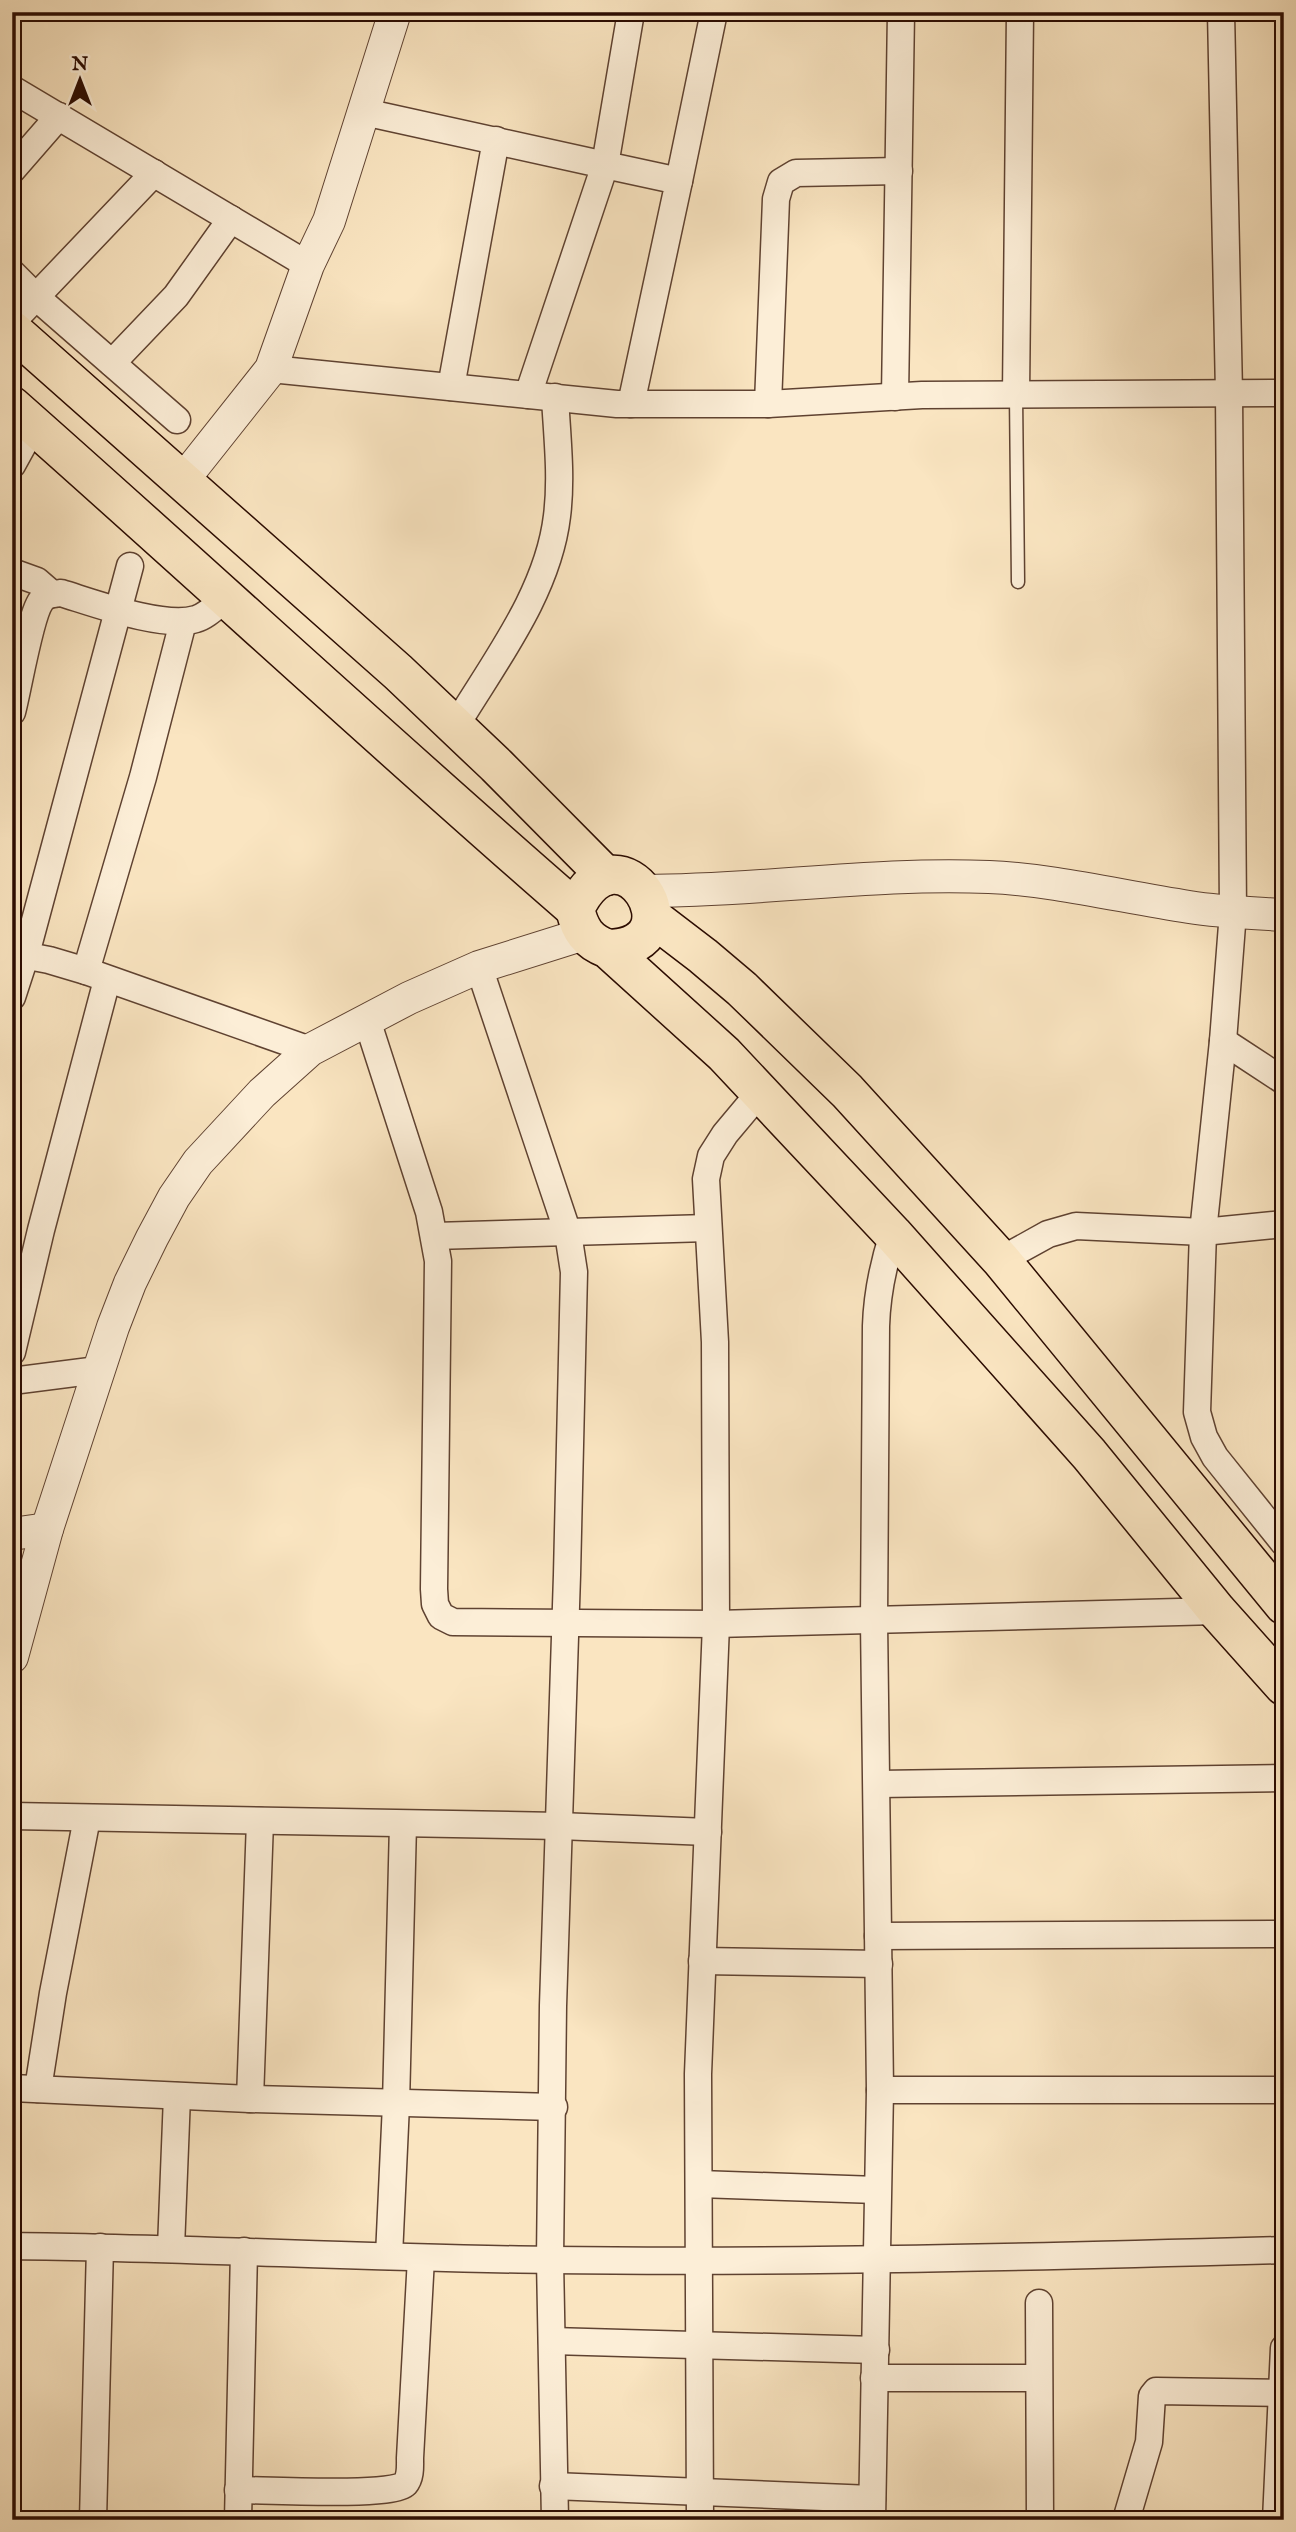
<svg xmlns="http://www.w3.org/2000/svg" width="1296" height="2532" font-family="'IM FELL English',serif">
<rect width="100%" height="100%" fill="#fae5c1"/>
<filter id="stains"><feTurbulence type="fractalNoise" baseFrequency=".00286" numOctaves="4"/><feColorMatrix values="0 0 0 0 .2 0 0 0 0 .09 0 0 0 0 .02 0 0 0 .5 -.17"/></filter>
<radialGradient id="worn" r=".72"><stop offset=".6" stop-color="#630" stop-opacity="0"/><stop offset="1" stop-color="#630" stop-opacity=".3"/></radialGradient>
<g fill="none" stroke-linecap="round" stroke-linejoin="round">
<defs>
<path id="service" d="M 1016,395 L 1018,582"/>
<g id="minor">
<path d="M 631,12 L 605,165 L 679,181 L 631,404"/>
<path d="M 1221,12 L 1229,393 L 1233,912 L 1223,1041 L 1203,1232 L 1197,1412 L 1204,1437 L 1215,1457 L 1284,1543"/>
<path d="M 12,89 L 308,265"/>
<path d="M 364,112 L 605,165 L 528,395"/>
<path d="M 12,170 L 59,116"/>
<path d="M 679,181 L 714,12"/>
<path d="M 12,273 L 36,297 L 177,420"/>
<path d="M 12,322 L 154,173"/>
<path d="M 112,363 L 176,296 L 231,219"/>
<path d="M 271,369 L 617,404 L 768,404 L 922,395 L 1284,393"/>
<path d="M 451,387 L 496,140"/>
<path d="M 1016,395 L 1020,12"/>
<path d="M 895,397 L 901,12"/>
<path d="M 768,404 L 776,199 L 781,182 L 796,173 L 899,171"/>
<path d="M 12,465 L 34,425"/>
<path d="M 12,572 L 37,581 L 52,594"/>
<path d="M 12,712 C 18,690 30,616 41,601 C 46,594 53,594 61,593 C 94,603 164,629 196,619 C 207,616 218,604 228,597"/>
<path d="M 455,727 C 494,662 548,593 557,516 C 562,477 557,436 555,397"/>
<path d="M 12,953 L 49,960 L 86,971 L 310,1050"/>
<path d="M 479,967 L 568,1233 L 574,1272 L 567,1575 L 553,2006 L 550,2260 L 555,2520"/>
<path d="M 86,971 L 143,777 L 183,622"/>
<path d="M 12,997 L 26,954 L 130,566"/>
<path d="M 367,1020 L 429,1212 L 438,1261 L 434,1589 L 435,1604 L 441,1616 L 453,1622 L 716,1624 L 1217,1611"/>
<path d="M 1223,1041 L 1284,1081"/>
<path d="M 435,1236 L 708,1228"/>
<path d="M 1001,1260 L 1048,1234 L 1076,1226 L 1203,1232 L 1284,1224"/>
<path d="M 12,1352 L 41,1230 L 107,980"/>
<path d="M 12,1381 L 98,1370"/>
<path d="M 878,1784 L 1284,1778"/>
<path d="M 12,1816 L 559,1826 L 708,1832"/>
<path d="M 878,1936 L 1284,1934"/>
<path d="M 702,1961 L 879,1964"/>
<path d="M 12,2088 L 250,2099 L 554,2107"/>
<path d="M 38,2089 L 53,1993 L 87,1818"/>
<path d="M 880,2090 L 1284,2090"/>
<path d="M 250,2099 L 260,1821"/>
<path d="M 699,2184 L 877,2190"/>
<path d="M 12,2246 C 191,2248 370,2258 549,2260 C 794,2263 1039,2257 1284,2250"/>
<path d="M 171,2248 L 177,2096"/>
<path d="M 389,2256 L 396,2104 L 403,1824"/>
<path d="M 1039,2303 L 1040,2520"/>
<path d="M 552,2341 L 876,2350"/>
<path d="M 874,2378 L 1038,2378"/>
<path d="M 553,2486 L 872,2499"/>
<path d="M 238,2490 C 263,2490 393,2497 405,2484 C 411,2477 410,2466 410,2458 L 421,2258"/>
<path d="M 93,2520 L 100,2247"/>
<path d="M 238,2520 L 244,2251"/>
<path d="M 700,2520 L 698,2074 L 716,1624 L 715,1342 L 706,1179 L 711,1156 L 725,1134 L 761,1091"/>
<path d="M 872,2520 L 880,2090 L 874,1621 L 876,1326 C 877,1293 883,1265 893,1234"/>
<path d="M 1126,2520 L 1149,2442 L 1152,2396 L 1156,2391 L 1282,2393"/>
<path d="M 1276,2520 L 1284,2348"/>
</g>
<g id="tertiary">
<path d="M 183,480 L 271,369 L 308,265 L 329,221 L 395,12"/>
<path d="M 645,891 C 760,891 874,872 989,877 C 1056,880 1122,897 1189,907 C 1220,912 1252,913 1284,915"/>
<path d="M 12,1534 L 47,1529"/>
<path d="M 12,1657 L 47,1529 L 113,1327 L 130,1283 L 152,1238 L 174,1197 L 198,1162 L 262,1093 L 310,1050 L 409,998 L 479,967 L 584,934"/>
</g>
<g id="trunk">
<path d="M 12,330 L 398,672 L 496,765 L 606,876"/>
<path d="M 12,406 C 201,573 385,744 575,909"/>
<path d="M 652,917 L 703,956 L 742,989 L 847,1091 L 1001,1260 L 1284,1605"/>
<path d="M 608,949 C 703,946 619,814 575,909 C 580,930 587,941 608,949 L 724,1054 L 893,1234 L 1089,1454 L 1217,1611 L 1284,1686"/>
</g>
</defs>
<use href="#service" stroke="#5f4231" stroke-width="15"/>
<use href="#minor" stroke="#5f4231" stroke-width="29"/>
<use href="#tertiary" stroke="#5f4231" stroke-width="34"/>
<use href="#trunk" stroke="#2b0b01" stroke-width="41"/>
<use href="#service" stroke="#fceed7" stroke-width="12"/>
<use href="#minor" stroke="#fceed7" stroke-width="26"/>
<use href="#tertiary" stroke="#fceed7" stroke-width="32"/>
<use href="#trunk" stroke="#fae5c1" stroke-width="38"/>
</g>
<rect width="1296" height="2532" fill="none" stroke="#fae5c1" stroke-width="42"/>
<rect x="14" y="14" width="1268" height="2504" fill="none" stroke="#2b0b01" stroke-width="3.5"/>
<rect x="21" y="21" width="1254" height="2490" fill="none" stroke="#2b0b01" stroke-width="2"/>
<g transform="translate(80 80)" stroke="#fceed7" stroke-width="5" paint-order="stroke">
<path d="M0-5L12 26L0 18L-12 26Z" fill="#2b0b01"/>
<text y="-10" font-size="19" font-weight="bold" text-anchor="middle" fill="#2b0b01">N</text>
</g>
<rect width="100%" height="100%" filter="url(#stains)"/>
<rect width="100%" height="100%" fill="url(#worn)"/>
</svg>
